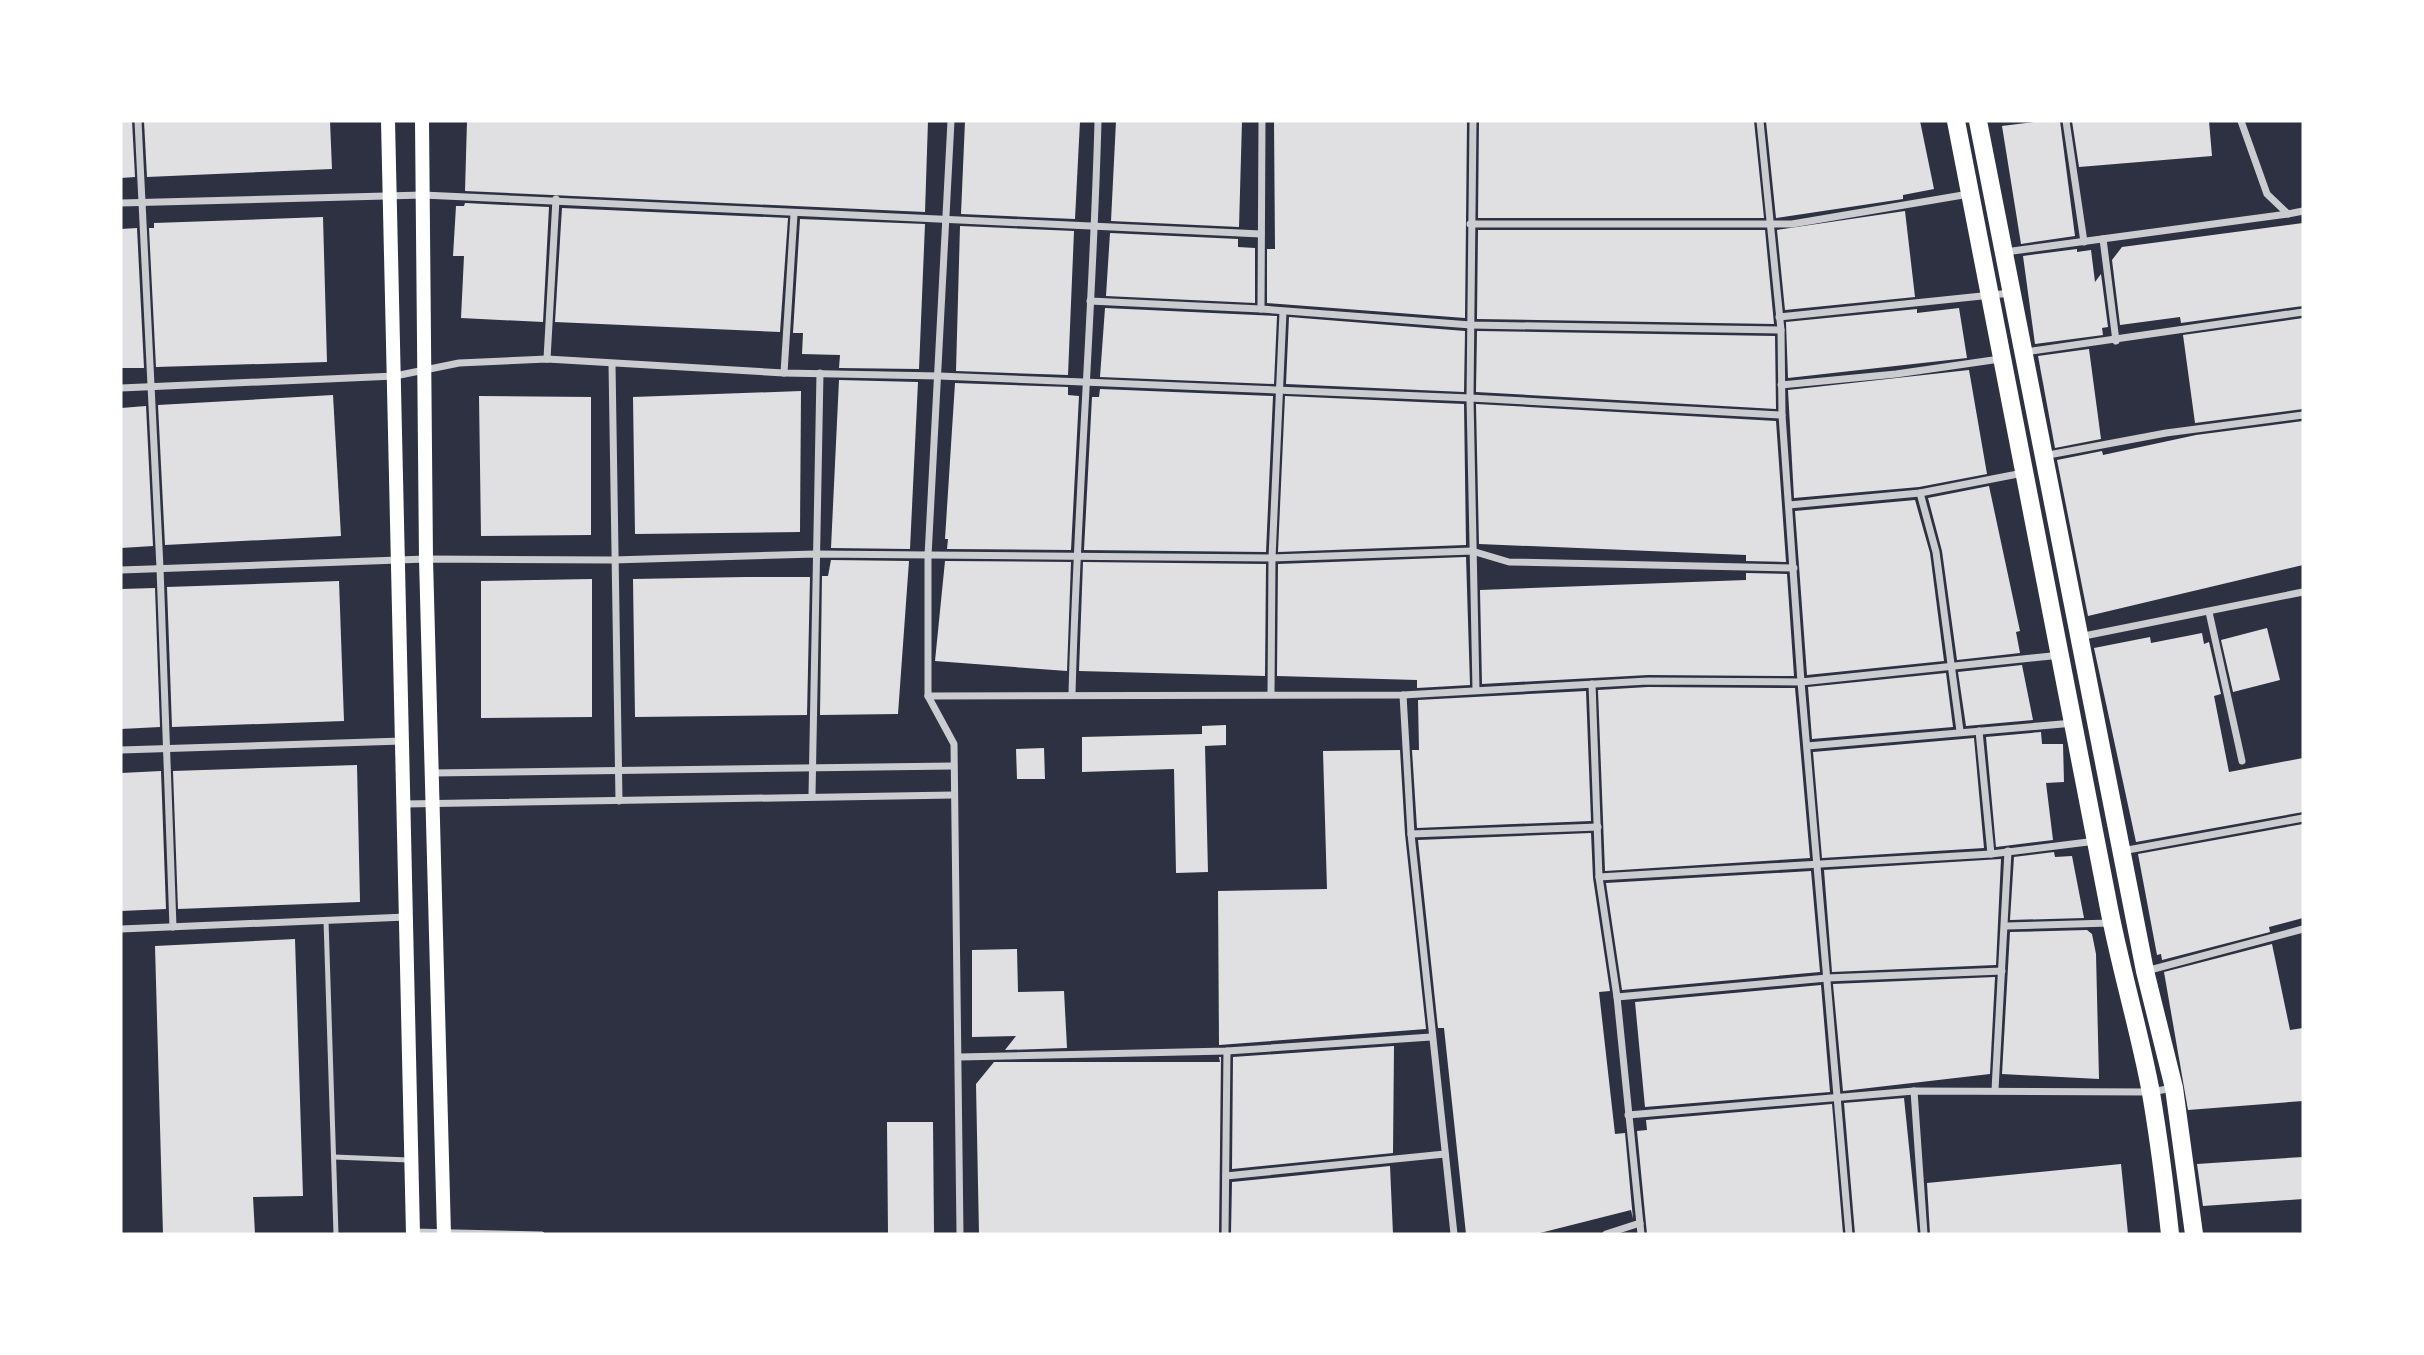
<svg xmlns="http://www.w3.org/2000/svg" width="2424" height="1355" font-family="Arial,sans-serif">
<rect width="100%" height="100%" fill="#2d3142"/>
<g fill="#e0e0e3">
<path d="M 121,121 L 132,121 L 135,177 L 121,178 Z"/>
<path d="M 144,121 L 330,121 L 332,169 L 147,177 Z"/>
<path d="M 467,121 L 928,121 L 925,212 L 465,191 Z"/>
<path d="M 965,121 L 1080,121 L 1075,219 L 961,214 Z"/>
<path d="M 1116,121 L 1242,121 L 1239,227 L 1111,221 Z"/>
<path d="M 1274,121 L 1467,121 L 1465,318 L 1267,303 L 1267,249 L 1275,249 Z"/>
<path d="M 1479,121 L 1754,121 L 1764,218 L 1478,218 Z"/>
<path d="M 1766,121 L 1920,121 L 1934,189 L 1903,195 L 1903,199 L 1776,218 Z"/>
<path d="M 2041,121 L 2060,121 L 2075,236 L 2021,244 L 2002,126 Z"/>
<path d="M 2072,121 L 2209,121 L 2212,156 L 2079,167 Z"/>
<path d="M 465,203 L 549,207 L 543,322 L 461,318 L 464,256 L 453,256 L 456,206 L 464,206 Z"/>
<path d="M 562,208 L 788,218 L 780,332 L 555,322 Z"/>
<path d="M 1905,211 L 1915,297 L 1785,310 L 1777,230 Z"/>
<path d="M 323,217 L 327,362 L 156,367 L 149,228 L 154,228 L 154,223 Z"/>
<path d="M 800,219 L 925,224 L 919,369 L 839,368 L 840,355 L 802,354 L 803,333 L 793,333 Z"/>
<path d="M 2303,223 L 2303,306 L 2181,323 L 2180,317 L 2120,325 L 2112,260 L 2122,247 Z"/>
<path d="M 960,226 L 1074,231 L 1068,375 L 956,371 Z"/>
<path d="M 137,228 L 144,368 L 121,368 L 121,229 Z"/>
<path d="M 1478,230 L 1765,230 L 1774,324 L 1477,319 Z"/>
<path d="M 1110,233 L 1238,239 L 1238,247 L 1255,248 L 1255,303 L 1106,296 Z"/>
<path d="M 2077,249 L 2077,252 L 2091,250 L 2095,282 L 2101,274 L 2108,327 L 2102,328 L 2103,335 L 2035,344 L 2023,256 Z"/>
<path d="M 1105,308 L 1277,316 L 1274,384 L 1100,377 Z"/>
<path d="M 1959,308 L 1967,358 L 1788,378 L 1786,322 L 1917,309 L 1917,313 Z"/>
<path d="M 1289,317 L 1465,331 L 1464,392 L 1286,384 Z"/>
<path d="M 2303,318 L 2303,409 L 2195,423 L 2183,335 Z"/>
<path d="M 1477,331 L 1775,336 L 1776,409 L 1476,392 Z"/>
<path d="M 2089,349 L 2101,439 L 2055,448 L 2038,356 Z"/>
<path d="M 1969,370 L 1987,474 L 1919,487 L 1794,498 L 1788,390 Z"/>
<path d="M 839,380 L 918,382 L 910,549 L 831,548 Z"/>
<path d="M 955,383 L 1068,387 L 1068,395 L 1079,396 L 1071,550 L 947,549 L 948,539 L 945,539 Z"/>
<path d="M 1100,389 L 1273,396 L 1266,552 L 1084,550 L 1092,397 L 1099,397 Z"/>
<path d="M 801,391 L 800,532 L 635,534 L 633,397 Z"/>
<path d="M 333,395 L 341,536 L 165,545 L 158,405 Z"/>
<path d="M 479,396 L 591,397 L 591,535 L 481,536 Z"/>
<path d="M 1285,396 L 1464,404 L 1466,545 L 1278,552 Z"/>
<path d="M 1476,404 L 1776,421 L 1786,562 L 1746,561 L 1746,555 L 1479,544 Z"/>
<path d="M 146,406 L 153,546 L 121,548 L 121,408 Z"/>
<path d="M 2303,421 L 2303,565 L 2088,616 L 2057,460 L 2102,451 L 2103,455 L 2196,435 Z"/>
<path d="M 1989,486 L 2020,631 L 2016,632 L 2020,653 L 1957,660 L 1942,551 L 1928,498 Z"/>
<path d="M 1915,500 L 1930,553 L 1944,661 L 1807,675 L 1795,511 Z"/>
<path d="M 1466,557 L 1470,685 L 1417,688 L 1417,680 L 1277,676 L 1278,564 Z"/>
<path d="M 831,560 L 909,561 L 898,714 L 820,715 L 822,576 L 828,576 Z"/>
<path d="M 945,561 L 1071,562 L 1067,671 L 935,661 Z"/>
<path d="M 1083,562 L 1266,564 L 1265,676 L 1079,671 Z"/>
<path d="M 1746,573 L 1787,574 L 1794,676 L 1648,675 L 1482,684 L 1480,590 L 1746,580 Z"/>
<path d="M 746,577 L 810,577 L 807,715 L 635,717 L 633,579 Z"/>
<path d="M 592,579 L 592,717 L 481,718 L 481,581 Z"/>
<path d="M 339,581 L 344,721 L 172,727 L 167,587 Z"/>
<path d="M 155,588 L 160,727 L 121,729 L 121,589 Z"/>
<path d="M 2267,628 L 2280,680 L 2233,692 L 2221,640 Z"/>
<path d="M 2202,633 L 2204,644 L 2209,642 L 2221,694 L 2214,696 L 2229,772 L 2303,758 L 2303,812 L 2136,842 L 2094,648 L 2150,637 L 2151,643 Z"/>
<path d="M 2022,665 L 2033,720 L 1966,726 L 1958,672 Z"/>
<path d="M 1946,673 L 1953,727 L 1812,739 L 1808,687 Z"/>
<path d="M 1648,687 L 1795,688 L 1810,858 L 1605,871 L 1598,690 Z"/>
<path d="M 1586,691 L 1591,821 L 1417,828 L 1412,750 L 1419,750 L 1418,700 Z"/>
<path d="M 1226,725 L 1226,745 L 1205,746 L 1208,872 L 1176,873 L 1174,769 L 1082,772 L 1082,737 L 1202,734 L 1202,726 Z"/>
<path d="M 2041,732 L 2042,744 L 2063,744 L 2064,782 L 2046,783 L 2053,840 L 1996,847 L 1986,737 Z"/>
<path d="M 1974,738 L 1984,848 L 1822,858 L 1813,752 Z"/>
<path d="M 1044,748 L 1045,779 L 1017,779 L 1016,749 Z"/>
<path d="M 1400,750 L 1405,834 L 1426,1029 L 1219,1045 L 1218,891 L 1327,889 L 1323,751 Z"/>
<path d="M 357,765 L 360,902 L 178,909 L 173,771 Z"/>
<path d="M 161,771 L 166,909 L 121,911 L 121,773 Z"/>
<path d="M 2303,824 L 2303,918 L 2269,927 L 2270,932 L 2162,960 L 2161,954 L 2157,955 L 2138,854 Z"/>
<path d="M 1591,833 L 1593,878 L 1610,991 L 1599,992 L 1615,1134 L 1625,1133 L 1633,1219 L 1631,1210 L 1536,1234 L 1466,1234 L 1444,1028 L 1438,1028 L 1418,840 Z"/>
<path d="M 2054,852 L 2055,857 L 2072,856 L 2084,918 L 2010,920 L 2014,857 Z"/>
<path d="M 2001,859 L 1996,965 L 1832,972 L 1824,870 Z"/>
<path d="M 1811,871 L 1820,972 L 1622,990 L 1606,883 Z"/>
<path d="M 2087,930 L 2092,934 L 2096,954 L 2099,1079 L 2002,1074 L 2010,932 Z"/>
<path d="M 295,939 L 303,1196 L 253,1197 L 255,1234 L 163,1234 L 155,946 Z"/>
<path d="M 2272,944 L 2290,1030 L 2303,1028 L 2303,1101 L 2188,1110 L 2164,972 Z"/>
<path d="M 1017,949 L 1018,992 L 1064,991 L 1067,1048 L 1005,1050 L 1016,1036 L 972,1037 L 972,950 Z"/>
<path d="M 1995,977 L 1990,1074 L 1843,1091 L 1833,984 Z"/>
<path d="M 1821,985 L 1830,1092 L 1645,1107 L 1635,1002 Z"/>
<path d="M 1394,1046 L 1393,1153 L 1232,1169 L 1233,1057 Z"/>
<path d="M 1219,1057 L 1221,1057 L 1219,1234 L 979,1234 L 976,1084 L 994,1062 L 1220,1062 Z"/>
<path d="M 1904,1098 L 1918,1234 L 1855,1234 L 1844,1103 Z"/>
<path d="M 1832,1104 L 1843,1234 L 1647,1234 L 1637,1131 L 1647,1130 L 1646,1120 Z"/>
<path d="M 887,1122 L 933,1122 L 934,1234 L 888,1234 Z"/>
<path d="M 2303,1157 L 2303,1199 L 2203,1206 L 2197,1164 Z"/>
<path d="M 2121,1164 L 2128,1234 L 1930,1234 L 1927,1183 Z"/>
<path d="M 1390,1166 L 1393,1234 L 1231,1234 L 1232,1182 Z"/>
</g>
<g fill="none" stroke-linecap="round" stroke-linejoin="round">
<g stroke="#caccd0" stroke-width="5">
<path d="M 326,920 L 336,1234"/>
<path d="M 334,1157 L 409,1160"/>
<path d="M 413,1231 L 542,1234"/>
</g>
<g stroke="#caccd0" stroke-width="7">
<path d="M 138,121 L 160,568 L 173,927"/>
<path d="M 951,121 L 928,556 L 928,696 L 1403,695 L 1648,681 L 1801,682 L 2061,655"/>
<path d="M 1473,121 L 1470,398 L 1476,690"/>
<path d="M 1760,121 L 1781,330 L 1782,415 L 1801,682 L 1849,1234"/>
<path d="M 2066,121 L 2084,242"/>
<path d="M 2241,121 L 2267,194 L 2288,214 L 2303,211"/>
<path d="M 121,203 L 423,195 L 1261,234"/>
<path d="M 1470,224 L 1792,224 L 1969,194"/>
<path d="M 2103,239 L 2116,341"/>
<path d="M 2005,252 L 2288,214"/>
<path d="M 1090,301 L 1261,309 L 1471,325 L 1781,330"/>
<path d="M 1261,309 L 1262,121"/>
<path d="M 1779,317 L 2011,293"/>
<path d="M 2025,352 L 2303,312"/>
<path d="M 547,359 L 556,199"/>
<path d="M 612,364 L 619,801"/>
<path d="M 784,373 L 794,214"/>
<path d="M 1781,385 L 1896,374 L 2000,359"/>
<path d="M 121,388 L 395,376 L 459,363 L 547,359 L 784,373 L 939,376 L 1470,398 L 1782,415"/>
<path d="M 2043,456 L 2166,433 L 2303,415"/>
<path d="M 1920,493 L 1936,552 L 1960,731"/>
<path d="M 1789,505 L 1920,493 L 2023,473"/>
<path d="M 121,570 L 426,559 L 613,560 L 815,554 L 1272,558 L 1472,551 L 1509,562 L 1794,568"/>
<path d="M 2209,612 L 2242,761"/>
<path d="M 2079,637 L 2303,592"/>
<path d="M 1592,684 L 1599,877 L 1617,997 L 1641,1234"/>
<path d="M 1072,694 C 1077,503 1093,312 1098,121"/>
<path d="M 1271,694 L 1272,558 L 1283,312"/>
<path d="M 1403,695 L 1411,834 L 1454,1234"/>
<path d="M 928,696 L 954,744 L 960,1234"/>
<path d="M 1979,731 L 1991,854"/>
<path d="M 1807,746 L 2074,723"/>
<path d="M 121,750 L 402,741"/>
<path d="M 431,773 L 952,766"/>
<path d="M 812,795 L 820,373"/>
<path d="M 405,804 L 953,795"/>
<path d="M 1411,834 L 1598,827"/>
<path d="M 2122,851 L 2303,818"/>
<path d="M 1599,877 L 1991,854 L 2096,841"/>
<path d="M 2006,926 L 2110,923"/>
<path d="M 121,929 L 406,917"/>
<path d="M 2146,971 L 2303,929"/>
<path d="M 1617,997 L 1827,978 L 2002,971"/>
<path d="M 959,1057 L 1227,1051 L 1431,1037"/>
<path d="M 1995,1090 L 2008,851"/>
<path d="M 1914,1091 L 1924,1234"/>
<path d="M 1628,1115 L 1914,1091 L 2151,1092 L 2173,1088"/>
<path d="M 1226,1176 L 1445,1154"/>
<path d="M 1225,1234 L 1227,1051"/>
<path d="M 1606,1234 L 1640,1223"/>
</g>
<g stroke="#fff" stroke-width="14">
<path d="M 388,121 L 413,1234"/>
<path d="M 422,121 L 426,559 L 444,1234"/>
</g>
<g stroke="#fff" stroke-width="18">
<path d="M 1956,121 C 2007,380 2058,639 2107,898 C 2119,964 2139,1028 2151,1093 C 2159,1140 2165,1187 2170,1234"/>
<path d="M 1978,121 L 2145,971 L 2174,1088 L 2194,1234"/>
</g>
</g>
<rect width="2424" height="1355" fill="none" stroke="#ffffff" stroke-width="245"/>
</svg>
